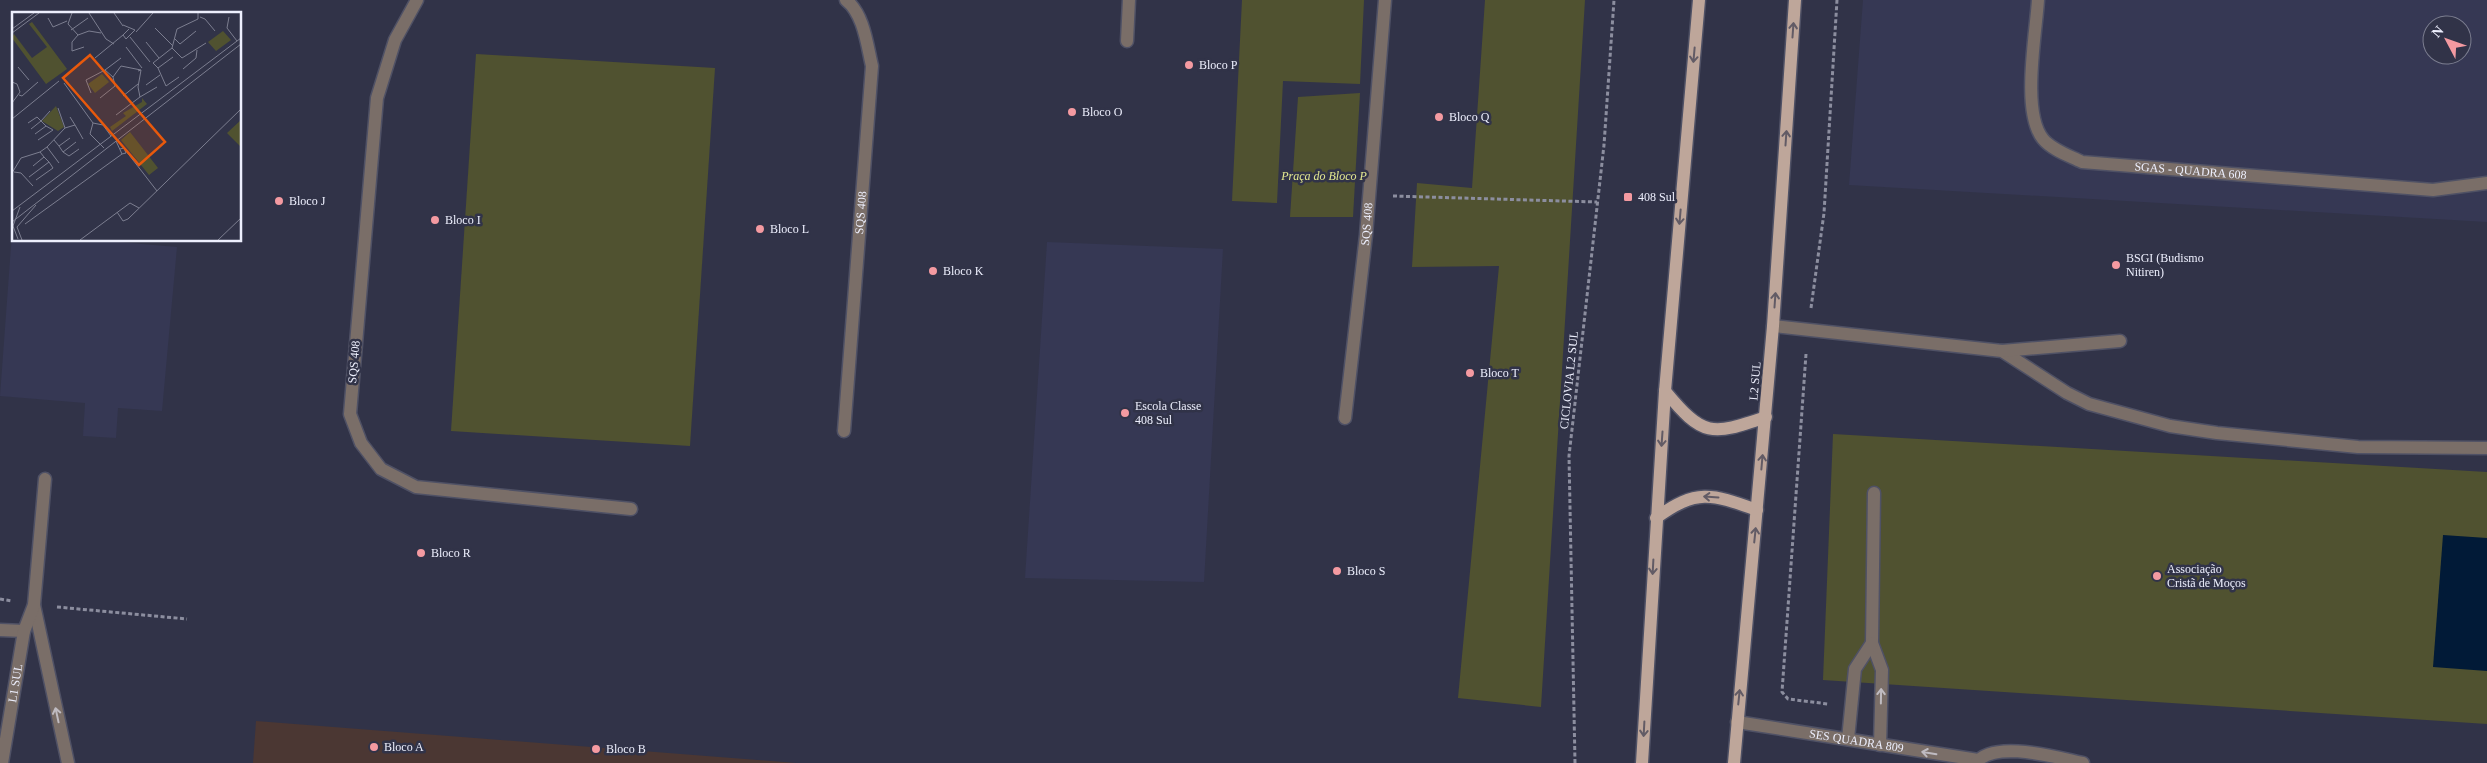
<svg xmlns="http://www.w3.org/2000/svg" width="2487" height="763" font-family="Georgia,serif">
<rect width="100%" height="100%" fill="#313348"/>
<path fill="#4b3733" d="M 256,721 L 796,763 L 253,763 Z"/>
<g fill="#363854" fill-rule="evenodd">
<path d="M 1863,0 L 2487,0 L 2487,222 L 1849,185 ZM 2432,25 L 2462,25 L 2462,55 L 2432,55 Z"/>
<path d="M 12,233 L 14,240 L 96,240 L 177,247 L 162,411 L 118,408 L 116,438 L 83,436 L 85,403 L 0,396 Z"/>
<path d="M 1047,242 L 1223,249 L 1204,582 L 1025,578 Z"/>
</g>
<g fill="#505230">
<path d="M 1242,0 L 1364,0 L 1360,84 L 1283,81 L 1277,203 L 1232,201 Z"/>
<path d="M 1485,0 L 1585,0 L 1541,707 L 1458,698 L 1499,266 L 1412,267 L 1417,183 L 1472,188 Z"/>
<path d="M 476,54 L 715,68 L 690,446 L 451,431 Z"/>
<path d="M 1360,93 L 1353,217 L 1290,217 L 1298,97 Z"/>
<path d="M 1833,434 L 2487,472 L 2487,724 L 1823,680 Z"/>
</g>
<path fill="#011a37" d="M 2443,535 L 2487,538 L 2487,671 L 2433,667 Z"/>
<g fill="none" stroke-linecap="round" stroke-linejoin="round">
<defs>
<g id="minor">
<path d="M 417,0 L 395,40 L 377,98 L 350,414 L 361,443 L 381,469 L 416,487 L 631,509"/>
<path id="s1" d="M 2038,0 C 2036,34 2021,112 2043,139 C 2052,150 2070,156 2082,162 L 2433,190 L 2487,183"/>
<path d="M 1127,41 L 1129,0"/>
<path d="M 1773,326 L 2002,351 L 2067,393 L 2089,404 L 2170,426 L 2217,433 L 2358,447 L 2487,448"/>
<path d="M 2002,351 L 2120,341"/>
<path id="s2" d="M 1345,418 L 1366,235 L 1385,0"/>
<path id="s3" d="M 844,431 L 872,66 C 867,45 864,14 846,0"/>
<path d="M 1874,493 L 1872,643 L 1882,670 L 1880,745"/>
<path d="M 34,605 L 68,763"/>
<path d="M 0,630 L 24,631"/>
<path id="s4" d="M 1737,722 L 1978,760"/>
<path d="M 1848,739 L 1855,669 L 1872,643"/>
<path id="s5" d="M 2,763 L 24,631 L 34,605 L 45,479"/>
<path d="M 1976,763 C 1994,739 2058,758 2083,763"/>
</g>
<g id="major">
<path d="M 1665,391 C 1703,437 1711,436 1766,417"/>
<path d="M 1656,518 C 1697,488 1712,494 1757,510"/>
<path d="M 1642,763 L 1665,391 L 1699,0"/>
<path d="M 1734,763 L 1773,326 L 1795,0"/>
</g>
</defs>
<use href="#minor" stroke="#4f5165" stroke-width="15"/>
<use href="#major" stroke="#4f5165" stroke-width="15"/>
<g stroke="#8c8e9f" stroke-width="3" stroke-dasharray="4 2.5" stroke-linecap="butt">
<path d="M 1393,196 L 1597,202"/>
<path d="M 1811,308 L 1824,213 L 1837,0"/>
<path d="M 1806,354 L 1782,692 L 1788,699 L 1828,704"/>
<path d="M 0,599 L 12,601"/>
<path d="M 57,607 L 187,619"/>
<path d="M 1575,763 L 1569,456 L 1604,145 L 1614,0"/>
</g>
<use href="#minor" stroke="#7a6e68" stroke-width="12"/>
<use href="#major" stroke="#bea69a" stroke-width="12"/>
</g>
<defs><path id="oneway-shaft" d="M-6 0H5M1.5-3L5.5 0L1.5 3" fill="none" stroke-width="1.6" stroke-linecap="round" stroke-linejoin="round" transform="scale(1.25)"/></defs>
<g stroke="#625b65">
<use href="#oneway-shaft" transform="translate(1793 30) rotate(-86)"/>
<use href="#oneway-shaft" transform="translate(1694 55) rotate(95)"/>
<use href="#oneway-shaft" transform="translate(1786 138) rotate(-86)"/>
<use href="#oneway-shaft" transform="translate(1680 217) rotate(95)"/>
<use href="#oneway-shaft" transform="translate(1775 300) rotate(-86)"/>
<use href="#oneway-shaft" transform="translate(1662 439) rotate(94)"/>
<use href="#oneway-shaft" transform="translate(1762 462) rotate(-85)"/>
<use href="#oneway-shaft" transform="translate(1711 497) rotate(-176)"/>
<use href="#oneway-shaft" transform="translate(1755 535) rotate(-84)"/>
<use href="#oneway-shaft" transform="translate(1653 567) rotate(93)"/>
<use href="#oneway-shaft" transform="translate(1739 697) rotate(-84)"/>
<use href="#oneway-shaft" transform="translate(1644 729) rotate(93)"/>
</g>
<g stroke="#bfbbc1">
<use href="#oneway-shaft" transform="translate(1881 696) rotate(-89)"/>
<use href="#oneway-shaft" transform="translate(57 715) rotate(-102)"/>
<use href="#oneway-shaft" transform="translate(1929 753) rotate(-171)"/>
</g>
<g fill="#f49aa1" stroke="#313348" stroke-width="2">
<circle cx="1189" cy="65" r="5"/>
<circle cx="1072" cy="112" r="5"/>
<circle cx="1439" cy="117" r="5"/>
<rect x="1623" y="192" width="10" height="10" rx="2.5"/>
<circle cx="279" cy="201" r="5"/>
<circle cx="435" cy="220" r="5"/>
<circle cx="760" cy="229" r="5"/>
<circle cx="2116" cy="265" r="5"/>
<circle cx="933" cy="271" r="5"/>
<circle cx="1470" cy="373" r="5"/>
<circle cx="1125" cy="413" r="5"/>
<circle cx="421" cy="553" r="5"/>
<circle cx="1337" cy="571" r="5"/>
<circle cx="2157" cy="576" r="5"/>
<circle cx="374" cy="747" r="5"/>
<circle cx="596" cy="749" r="5"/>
</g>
<g text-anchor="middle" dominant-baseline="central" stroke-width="5" stroke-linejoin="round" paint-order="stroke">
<g font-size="12" fill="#edeffd" stroke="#313348" text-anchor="start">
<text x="1199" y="65">Bloco P</text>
<text x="1082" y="112">Bloco O</text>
<text x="1449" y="117">Bloco Q</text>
<text x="1638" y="197">408 Sul</text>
<text x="289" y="201">Bloco J</text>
<text x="445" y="220">Bloco I</text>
<text x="770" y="229">Bloco L</text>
<text x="2126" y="258">BSGI (Budismo<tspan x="2126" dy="14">Nitiren)</tspan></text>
<text x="943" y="271">Bloco K</text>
<text x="1480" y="373">Bloco T</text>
<text x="1135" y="406">Escola Classe<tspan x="1135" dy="14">408 Sul</tspan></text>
<text x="431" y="553">Bloco R</text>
<text x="2167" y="569">Associação<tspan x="2167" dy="14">Cristã de Moços</tspan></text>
<text x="1347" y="571">Bloco S</text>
<text x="384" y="747">Bloco A</text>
<text x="606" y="749">Bloco B</text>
</g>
<g font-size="12" fill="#edeffd" stroke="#313348">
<text stroke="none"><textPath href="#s1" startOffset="296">SGAS - QUADRA 608</textPath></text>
<text stroke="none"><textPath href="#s3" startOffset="219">SQS 408</textPath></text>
<text stroke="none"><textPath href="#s2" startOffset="195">SQS 408</textPath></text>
<text transform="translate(354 362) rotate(-85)">SQS 408</text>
<text transform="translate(1569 380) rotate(-84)">CICLOVIA L2 SUL</text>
<text transform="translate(1755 381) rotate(-85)">L2 SUL</text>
<text stroke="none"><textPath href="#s5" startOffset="81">L1 SUL</textPath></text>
<text stroke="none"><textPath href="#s4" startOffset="121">SES QUADRA 809</textPath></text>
</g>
<g font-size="12" font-style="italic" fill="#e4e990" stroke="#313348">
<text x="1324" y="176">Praça do Bloco P</text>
</g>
</g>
<g transform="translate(12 12)">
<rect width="229" height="229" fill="#313348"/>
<path d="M 20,10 L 55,57 L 34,72 L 0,26 L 2,22 L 20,46 L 35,35 L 17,12 ZM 211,19 L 219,28 L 204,39 L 196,30 ZM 90,62 L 97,70 L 83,81 L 76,72 ZM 130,86 L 135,92 L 100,119 L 98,115 L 114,104 L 111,101 L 130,90 ZM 44,94 L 52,115 L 46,119 L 30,109 ZM 229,108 L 229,135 L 215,121 ZM 118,120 L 146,156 L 137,163 L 109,128 Z" fill="#505230"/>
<path fill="none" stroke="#7c7e90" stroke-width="1" d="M 60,1 L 56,12 L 66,23M 77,1 L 94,27 L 102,32M 102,1 L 111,14M 188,5 L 193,7 L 203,19M 217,5 L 215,16 L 225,29M 36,6 L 41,15 L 55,9M 111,13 L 123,18 L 114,27 L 111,23 L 117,17M 143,16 L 161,34M 0,17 L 22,1M 59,18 L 76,6M 124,20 L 141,1M 0,21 L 27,1M 118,25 L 138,50M 163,27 L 168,32 L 184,19M 134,30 L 147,46M 72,35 L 60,39 L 60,30 L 66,23 L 77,19 L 89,21M 114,35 L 130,56M 160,36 L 170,46 L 194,31M 161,45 L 146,56 L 141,51 L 160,36 L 165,17 L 186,7 L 186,1M 83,46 L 111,23M 6,55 L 17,68M 146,56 L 154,74 L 167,65M 171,57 L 184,46 L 185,38M 101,65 L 93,58 L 109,46M 0,70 L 5,72 L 8,80 L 0,91M 52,71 L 81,111M 134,73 L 148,63M 79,81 L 74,68 L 93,58M 7,83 L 10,84 L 26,70M 111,84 L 126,72M 128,85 L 145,75M 88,86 L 103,74 L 101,65 L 109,54 L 129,58 L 126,59M 104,103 L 128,85 L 126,75 L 129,58M 0,107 L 47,69M 16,111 L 25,105 L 29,109 L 19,117M 81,111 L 78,122 L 92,136M 81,111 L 91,113 L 99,124M 63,113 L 71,127M 53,116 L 63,113 L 58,105M 23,122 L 34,114 L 29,109 L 38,99M 26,128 L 41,118 L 34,114M 42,128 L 47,134 L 58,126M 104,129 L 110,142 L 114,141 L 112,136 L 108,137M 47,134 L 51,140 L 64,130M 35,135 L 53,116 L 46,96M 114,139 L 145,179M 51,140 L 57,144 L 67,137M 32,145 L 28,140 L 35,135 L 47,151M 9,146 L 28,140M 21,154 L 32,145 L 37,150M 2,160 L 9,161 L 21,174M 0,161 L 9,146M 17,165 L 37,150 L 41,156 L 24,168M 0,199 L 229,26M 105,200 L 111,209 L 116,207 L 229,97M 0,210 L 229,32M 13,212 L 110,142M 6,227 L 1,214 L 8,195M 10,228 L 5,215 L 24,193M 68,228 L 118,191 L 127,196M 206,228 L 229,206"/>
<path fill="#e8590c" fill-opacity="0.15" stroke="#e8590c" stroke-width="2.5" d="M 78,43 L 153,130 L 127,153 L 51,66 Z"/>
<rect width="229" height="229" fill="none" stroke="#edeffd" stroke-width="2.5"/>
</g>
<g transform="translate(2447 40) rotate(311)"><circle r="24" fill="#313348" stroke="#7c7e90"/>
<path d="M0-4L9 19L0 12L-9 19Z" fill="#f49aa1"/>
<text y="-8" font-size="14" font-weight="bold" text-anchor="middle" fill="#edeffd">N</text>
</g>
</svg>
